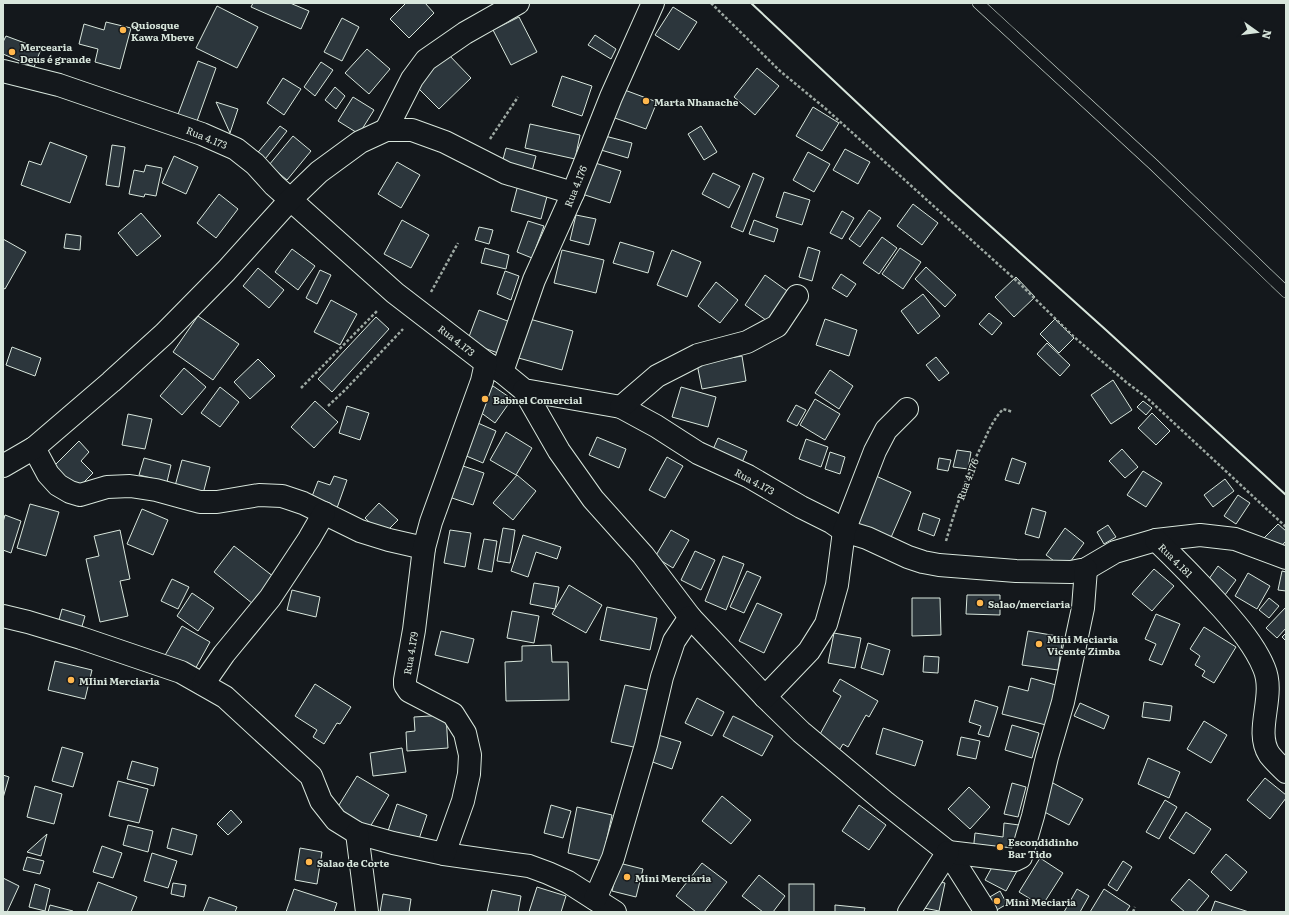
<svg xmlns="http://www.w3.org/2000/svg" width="1289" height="915" font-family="Literata,serif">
<rect width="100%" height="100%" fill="#14181c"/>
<g fill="#2c363c" stroke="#d8e6dc">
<path d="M 253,3 L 290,3 L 309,11 L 301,29 L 251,7 Z"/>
<path d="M 406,3 L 425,3 L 434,13 L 409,38 L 390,19 Z"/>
<path d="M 217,6 L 258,27 L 237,68 L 196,48 Z"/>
<path d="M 673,7 L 697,22 L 679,50 L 655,35 Z"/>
<path d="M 519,17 L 537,52 L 511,65 L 493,30 Z"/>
<path d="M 342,18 L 359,27 L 342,61 L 324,52 Z"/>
<path d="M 106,22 L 131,28 L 120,69 L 95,62 L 98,49 L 79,44 L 84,24 L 104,30 Z"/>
<path d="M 595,35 L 616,49 L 611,59 L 588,45 Z"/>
<path d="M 6,36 L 41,49 L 34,67 L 3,54 L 3,42 Z"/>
<path d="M 367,49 L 390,69 L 369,94 L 345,73 Z"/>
<path d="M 447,53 L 471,78 L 439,109 L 414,84 Z"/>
<path d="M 198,61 L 216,68 L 196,124 L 177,117 Z"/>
<path d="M 321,62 L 333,70 L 315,96 L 304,87 Z"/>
<path d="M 757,68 L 779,86 L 755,115 L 734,97 Z"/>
<path d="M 562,76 L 592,86 L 582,116 L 552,106 Z"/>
<path d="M 283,78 L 301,89 L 284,115 L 267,103 Z"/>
<path d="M 335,87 L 345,96 L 336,109 L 325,100 Z"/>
<path d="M 622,89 L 657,102 L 646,129 L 612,117 Z"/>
<path d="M 353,97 L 374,110 L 359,134 L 338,121 Z"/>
<path d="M 216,102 L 238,109 L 230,133 Z"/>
<path d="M 813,107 L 839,123 L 822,151 L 796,136 Z"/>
<path d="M 530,124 L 580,135 L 575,159 L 525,148 Z"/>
<path d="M 280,126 L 287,131 L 262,163 L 254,157 Z"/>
<path d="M 701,126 L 717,152 L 704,160 L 688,134 Z"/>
<path d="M 293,136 L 311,151 L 287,180 L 269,165 Z"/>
<path d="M 605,136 L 632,143 L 628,158 L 601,150 Z"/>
<path d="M 50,142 L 87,156 L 70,203 L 21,185 L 29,161 L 41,165 Z"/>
<path d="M 112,145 L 125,147 L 119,187 L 106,185 Z"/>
<path d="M 506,148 L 536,156 L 531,175 L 501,167 Z"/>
<path d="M 845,149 L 870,162 L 858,184 L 833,170 Z"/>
<path d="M 808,152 L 830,164 L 814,192 L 793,180 Z"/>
<path d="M 174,156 L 198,167 L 186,194 L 162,183 Z"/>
<path d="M 397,162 L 420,175 L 401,208 L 378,194 Z"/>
<path d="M 592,162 L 621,171 L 610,203 L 582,194 Z"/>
<path d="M 146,165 L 162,168 L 156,196 L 145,194 L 144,197 L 129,194 L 134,170 L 144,172 Z"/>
<path d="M 713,173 L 740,186 L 729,208 L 702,194 Z"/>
<path d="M 753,173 L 764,178 L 743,232 L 731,227 Z"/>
<path d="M 519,181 L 549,189 L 541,219 L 511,211 Z"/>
<path d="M 784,192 L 810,200 L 802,225 L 776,217 Z"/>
<path d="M 219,194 L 238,209 L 216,238 L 197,223 Z"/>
<path d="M 913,204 L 938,223 L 922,245 L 897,226 Z"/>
<path d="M 869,210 L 881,218 L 860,247 L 849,239 Z"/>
<path d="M 842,211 L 854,218 L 842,239 L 830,233 Z"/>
<path d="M 141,213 L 161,236 L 137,256 L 118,233 Z"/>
<path d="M 576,215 L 596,219 L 589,245 L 570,240 Z"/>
<path d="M 402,220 L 429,235 L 411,268 L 384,254 Z"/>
<path d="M 754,220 L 778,229 L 774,242 L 749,234 Z"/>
<path d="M 528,221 L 544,226 L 532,258 L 517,252 Z"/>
<path d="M 479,227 L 493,230 L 489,244 L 475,240 Z"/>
<path d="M 66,234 L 81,236 L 80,250 L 64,248 Z"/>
<path d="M 882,237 L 897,248 L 879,274 L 863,263 Z"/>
<path d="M 3,239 L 26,252 L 5,289 L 3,288 Z"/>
<path d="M 620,242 L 654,252 L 648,273 L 613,263 Z"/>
<path d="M 808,247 L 820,251 L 812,281 L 799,277 Z"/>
<path d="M 485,248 L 509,255 L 506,269 L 481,263 Z"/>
<path d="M 900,248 L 921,262 L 903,289 L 882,274 Z"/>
<path d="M 292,249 L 315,266 L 298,290 L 275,272 Z"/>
<path d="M 562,250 L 604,260 L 596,293 L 554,283 Z"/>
<path d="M 672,250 L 701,262 L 687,297 L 657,285 Z"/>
<path d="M 926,267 L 956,295 L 945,307 L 915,279 Z"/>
<path d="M 258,268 L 284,290 L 269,308 L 243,286 Z"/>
<path d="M 320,270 L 331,275 L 317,304 L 306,298 Z"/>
<path d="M 505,271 L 519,276 L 511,300 L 497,294 Z"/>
<path d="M 841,274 L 856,284 L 847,297 L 832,288 Z"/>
<path d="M 765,275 L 790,293 L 770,323 L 745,305 Z"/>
<path d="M 1016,277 L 1035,297 L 1014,317 L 995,297 Z"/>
<path d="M 716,282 L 738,300 L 720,323 L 698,306 Z"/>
<path d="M 923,294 L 940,316 L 918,334 L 901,311 Z"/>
<path d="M 331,300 L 357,314 L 340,345 L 314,332 Z"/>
<path d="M 479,310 L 510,322 L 498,353 L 467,342 Z"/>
<path d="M 989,313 L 1002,323 L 992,335 L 979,324 Z"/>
<path d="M 198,316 L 239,344 L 213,380 L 173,352 Z"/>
<path d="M 376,317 L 389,329 L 332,392 L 318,379 Z"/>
<path d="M 526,318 L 573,331 L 562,370 L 515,357 Z"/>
<path d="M 825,319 L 857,330 L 849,356 L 816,345 Z"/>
<path d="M 1055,319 L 1074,338 L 1059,353 L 1040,334 Z"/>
<path d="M 1047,343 L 1070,365 L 1060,376 L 1037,354 Z"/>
<path d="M 12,347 L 41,358 L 35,376 L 6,365 Z"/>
<path d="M 742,356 L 746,381 L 702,389 L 697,364 Z"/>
<path d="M 936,357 L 949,373 L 939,381 L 926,365 Z"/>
<path d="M 258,359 L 275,376 L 250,399 L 234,382 Z"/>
<path d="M 184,368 L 206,387 L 182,415 L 160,396 Z"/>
<path d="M 830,370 L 853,386 L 839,409 L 815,393 Z"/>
<path d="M 1113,380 L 1132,410 L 1111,424 L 1091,395 Z"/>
<path d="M 493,386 L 512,399 L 495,423 L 476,409 Z"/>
<path d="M 220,387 L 239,402 L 220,427 L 201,413 Z"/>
<path d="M 681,387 L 716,397 L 708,427 L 672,417 Z"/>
<path d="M 815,399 L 840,414 L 825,440 L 800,425 Z"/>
<path d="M 315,401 L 338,422 L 314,448 L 291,427 Z"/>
<path d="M 1143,401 L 1152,408 L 1146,415 L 1137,407 Z"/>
<path d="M 796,405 L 806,410 L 797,426 L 787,421 Z"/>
<path d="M 347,406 L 369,413 L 360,440 L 339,433 Z"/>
<path d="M 1152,413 L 1170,431 L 1156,445 L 1138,428 Z"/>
<path d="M 128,414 L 152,419 L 145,449 L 122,445 Z"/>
<path d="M 471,420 L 496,431 L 483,463 L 457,452 Z"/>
<path d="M 506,432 L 532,448 L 516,475 L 490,460 Z"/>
<path d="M 597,437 L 626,449 L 619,468 L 589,455 Z"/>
<path d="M 718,438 L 747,451 L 740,467 L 711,454 Z"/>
<path d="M 806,439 L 828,447 L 821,467 L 799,459 Z"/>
<path d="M 79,441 L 89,452 L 81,461 L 93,473 L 77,489 L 54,466 Z"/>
<path d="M 1122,449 L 1138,467 L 1125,478 L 1109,461 Z"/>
<path d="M 957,450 L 971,452 L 968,469 L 953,467 Z"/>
<path d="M 830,452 L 845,457 L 840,474 L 825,469 Z"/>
<path d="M 667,457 L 683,466 L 665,498 L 649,490 Z"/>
<path d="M 144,458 L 171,465 L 167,482 L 139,475 Z"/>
<path d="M 939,458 L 951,460 L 948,471 L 937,469 Z"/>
<path d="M 1012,458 L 1026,463 L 1019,484 L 1005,480 Z"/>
<path d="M 182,460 L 210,467 L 203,494 L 175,486 Z"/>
<path d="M 454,463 L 484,473 L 473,505 L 443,495 Z"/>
<path d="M 1143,471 L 1162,483 L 1146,507 L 1127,495 Z"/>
<path d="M 517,475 L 536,491 L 513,520 L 493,503 Z"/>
<path d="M 334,476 L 347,480 L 337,508 L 311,499 L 318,481 L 330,485 Z"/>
<path d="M 876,476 L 911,492 L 889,542 L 854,526 Z"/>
<path d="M 1225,479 L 1234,491 L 1213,507 L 1204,495 Z"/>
<path d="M 1238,495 L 1250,503 L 1236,524 L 1224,516 Z"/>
<path d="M 379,503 L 398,520 L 383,535 L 365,518 Z"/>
<path d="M 30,504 L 59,512 L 46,556 L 17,548 Z"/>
<path d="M 1032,508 L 1046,512 L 1039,538 L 1025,534 Z"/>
<path d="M 142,509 L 168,520 L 153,555 L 127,544 Z"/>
<path d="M 923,513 L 940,519 L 934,536 L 918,530 Z"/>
<path d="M 5,515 L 21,521 L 11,553 L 3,550 L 3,522 Z"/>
<path d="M 1278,524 L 1286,531 L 1286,541 L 1276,552 L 1263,539 Z"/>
<path d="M 1108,525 L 1116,537 L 1104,544 L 1097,532 Z"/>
<path d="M 503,528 L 515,530 L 510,563 L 497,561 Z"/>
<path d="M 1065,528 L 1084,543 L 1065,569 L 1046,555 Z"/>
<path d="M 120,530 L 130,579 L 120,581 L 128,616 L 100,622 L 86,559 L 99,556 L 94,536 Z"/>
<path d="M 450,530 L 471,533 L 465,567 L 444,563 Z"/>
<path d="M 671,530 L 689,540 L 673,568 L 655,557 Z"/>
<path d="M 523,535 L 561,547 L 557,559 L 536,552 L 528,577 L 511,571 Z"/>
<path d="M 484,539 L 497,541 L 492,572 L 478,569 Z"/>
<path d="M 234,546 L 274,577 L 253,604 L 214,572 Z"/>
<path d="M 695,551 L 715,560 L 701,590 L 681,580 Z"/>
<path d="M 723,556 L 744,564 L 726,610 L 705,601 Z"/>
<path d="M 1218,566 L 1236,580 L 1222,599 L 1204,586 Z"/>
<path d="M 1154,569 L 1174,586 L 1152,611 L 1132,594 Z"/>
<path d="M 747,571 L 761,577 L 744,613 L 730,607 Z"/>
<path d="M 1282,571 L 1286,572 L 1286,591 L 1278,590 Z"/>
<path d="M 1248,573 L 1270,586 L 1257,609 L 1235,596 Z"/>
<path d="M 172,579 L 189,587 L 178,609 L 161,601 Z"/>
<path d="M 534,583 L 559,587 L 555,609 L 530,604 Z"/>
<path d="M 569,585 L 602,605 L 586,633 L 552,614 Z"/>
<path d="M 292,590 L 320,597 L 316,617 L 287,610 Z"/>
<path d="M 192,593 L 214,608 L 198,631 L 177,616 Z"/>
<path d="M 967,595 L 1000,595 L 1000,615 L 966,614 Z"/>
<path d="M 912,598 L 940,598 L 941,635 L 912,636 Z"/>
<path d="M 1269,598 L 1279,606 L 1269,618 L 1259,610 Z"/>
<path d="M 757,603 L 782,614 L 764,653 L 739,641 Z"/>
<path d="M 607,607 L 657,618 L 650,650 L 600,640 Z"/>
<path d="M 1286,607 L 1286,628 L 1277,638 L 1266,628 Z"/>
<path d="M 62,609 L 85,616 L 80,633 L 57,627 Z"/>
<path d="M 512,611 L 539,616 L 534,643 L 507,638 Z"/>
<path d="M 1156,614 L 1180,624 L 1162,665 L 1149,660 L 1156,644 L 1145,639 Z"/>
<path d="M 182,626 L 210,642 L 193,673 L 164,657 Z"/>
<path d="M 1204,627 L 1236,647 L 1214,683 L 1202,676 L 1205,671 L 1195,665 L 1200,656 L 1190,649 Z"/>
<path d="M 441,631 L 474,639 L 468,663 L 435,655 Z"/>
<path d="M 1028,631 L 1063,637 L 1058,670 L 1022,665 Z"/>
<path d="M 834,633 L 861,638 L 855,668 L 828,663 Z"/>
<path d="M 1286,633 L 1286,641 L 1282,637 Z"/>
<path d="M 868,643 L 890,650 L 883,675 L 861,668 Z"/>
<path d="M 551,645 L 552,662 L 568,662 L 569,700 L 506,701 L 505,662 L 522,661 L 522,646 Z"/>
<path d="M 924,656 L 939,657 L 938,673 L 923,672 Z"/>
<path d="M 55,661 L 92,670 L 85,699 L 48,690 Z"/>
<path d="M 1031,678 L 1056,685 L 1046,725 L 1002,714 L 1009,686 L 1028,691 Z"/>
<path d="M 840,679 L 878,701 L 869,717 L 866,715 L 848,747 L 843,744 L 837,754 L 819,736 L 841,696 L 833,691 Z"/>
<path d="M 315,684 L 351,707 L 340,724 L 337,723 L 324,744 L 313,737 L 317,730 L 295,716 Z"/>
<path d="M 625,685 L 652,691 L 638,748 L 611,742 Z"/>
<path d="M 697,698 L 724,712 L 712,736 L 685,723 Z"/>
<path d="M 975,700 L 998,707 L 989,737 L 978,734 L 981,726 L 969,722 Z"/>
<path d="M 1144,702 L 1172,706 L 1170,721 L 1142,717 Z"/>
<path d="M 1080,703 L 1109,716 L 1104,729 L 1074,716 Z"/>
<path d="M 446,715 L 448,748 L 407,751 L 406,732 L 415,731 L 414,717 Z"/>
<path d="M 733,716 L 773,736 L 762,756 L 723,736 Z"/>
<path d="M 1204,721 L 1227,735 L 1211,763 L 1187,749 Z"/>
<path d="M 1012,725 L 1039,733 L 1032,758 L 1005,750 Z"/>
<path d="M 883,728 L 923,741 L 915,766 L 876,754 Z"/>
<path d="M 655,734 L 681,742 L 672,769 L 647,760 Z"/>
<path d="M 961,737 L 980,741 L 976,759 L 957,755 Z"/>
<path d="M 62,747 L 83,753 L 73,787 L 52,781 Z"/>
<path d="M 402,748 L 406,772 L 373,776 L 370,753 Z"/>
<path d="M 1148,758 L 1180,772 L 1169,798 L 1138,784 Z"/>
<path d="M 132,761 L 158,768 L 154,786 L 127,779 Z"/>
<path d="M 3,775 L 9,777 L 3,798 Z"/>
<path d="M 357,776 L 389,795 L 367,832 L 334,813 Z"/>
<path d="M 1265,778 L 1286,795 L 1286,798 L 1270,819 L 1247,800 Z"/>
<path d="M 118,781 L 148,789 L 139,823 L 109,816 Z"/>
<path d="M 1051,782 L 1083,799 L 1069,825 L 1037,808 Z"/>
<path d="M 1012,783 L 1026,787 L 1018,817 L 1004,814 Z"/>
<path d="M 35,786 L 62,794 L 54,824 L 27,817 Z"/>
<path d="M 969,787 L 990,807 L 970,829 L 948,809 Z"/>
<path d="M 722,796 L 751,820 L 731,844 L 702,821 Z"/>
<path d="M 1165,800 L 1177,807 L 1159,839 L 1146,832 Z"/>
<path d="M 397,804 L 427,815 L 418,842 L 388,831 Z"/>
<path d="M 551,805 L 571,811 L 563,838 L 544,833 Z"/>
<path d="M 859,805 L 886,825 L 869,850 L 842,831 Z"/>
<path d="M 577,807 L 612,815 L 602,861 L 568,853 Z"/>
<path d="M 231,810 L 242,822 L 228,835 L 217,824 Z"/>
<path d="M 1186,812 L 1211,829 L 1194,854 L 1169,838 Z"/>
<path d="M 1004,823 L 1019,825 L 1015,857 L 973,852 L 975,833 L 1003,837 Z"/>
<path d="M 128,825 L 153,831 L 148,852 L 123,845 Z"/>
<path d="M 172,828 L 197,835 L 192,855 L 167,848 Z"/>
<path d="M 47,834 L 41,856 L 27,852 Z"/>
<path d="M 102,846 L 122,853 L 113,878 L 93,872 Z"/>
<path d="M 300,848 L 322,852 L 317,884 L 295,880 Z"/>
<path d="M 152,853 L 177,861 L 168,888 L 144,881 Z"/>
<path d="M 1226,854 L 1247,872 L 1231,891 L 1211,872 Z"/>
<path d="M 27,857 L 44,861 L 40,874 L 23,870 Z"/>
<path d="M 1040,858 L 1063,873 L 1042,906 L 1019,892 Z"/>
<path d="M 996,860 L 1017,871 L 1006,891 L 985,880 Z"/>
<path d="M 1123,861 L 1132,867 L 1117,891 L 1108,885 Z"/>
<path d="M 619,863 L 643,869 L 636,897 L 612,891 Z"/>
<path d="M 702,863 L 727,882 L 704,912 L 696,912 L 676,896 Z"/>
<path d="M 759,875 L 785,896 L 773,912 L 763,912 L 742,896 Z"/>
<path d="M 3,878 L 19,886 L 7,912 L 3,912 Z"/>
<path d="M 924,879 L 945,883 L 939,911 L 924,908 Z"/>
<path d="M 1189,879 L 1209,896 L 1196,912 L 1185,912 L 1171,900 Z"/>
<path d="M 98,882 L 137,897 L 131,912 L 87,912 Z"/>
<path d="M 173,883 L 186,885 L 184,897 L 171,894 Z"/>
<path d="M 35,884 L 50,889 L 45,911 L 29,907 Z"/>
<rect x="789" y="884" width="25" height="28"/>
<path d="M 537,887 L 566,896 L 561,912 L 529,912 Z"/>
<path d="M 294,889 L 337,903 L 334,912 L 286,912 Z"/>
<path d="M 1077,889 L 1089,896 L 1080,912 L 1064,912 Z"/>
<path d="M 1104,889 L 1130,906 L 1126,912 L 1090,912 Z"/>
<path d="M 492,890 L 521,896 L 518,912 L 487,912 Z"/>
<path d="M 1000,891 L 1007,904 L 995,911 L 988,898 Z"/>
<path d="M 383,894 L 411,899 L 409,912 L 380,912 Z"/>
<path d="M 209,897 L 237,907 L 235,912 L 203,912 Z"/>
<path d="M 1215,901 L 1249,912 L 1211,912 Z"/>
<path d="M 50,905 L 73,911 L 72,912 L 48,912 Z"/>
<path d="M 835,905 L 865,908 L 864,912 L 835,912 Z"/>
</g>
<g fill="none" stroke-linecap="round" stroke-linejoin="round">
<defs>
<path id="service" d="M 978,3 L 1154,165 L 1286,292"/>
<g id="minor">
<path d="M 3,71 L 59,85 L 202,134 L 236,149 L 255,164 L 274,185 L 395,293 L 486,363 L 502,372 L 524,390 L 621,407 L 656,426 L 698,453 L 748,476 L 801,507 L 831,522 L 844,531 L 867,538 L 908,557 L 923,562 L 939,565 L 1016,571 L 1071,572 L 1086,569 L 1115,552 L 1156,540 L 1200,535 L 1235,539 L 1286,558"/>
<path d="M 386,130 L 412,79 L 426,60 L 465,33 L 518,3"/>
<path d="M 502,372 L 534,280 L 573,193 L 611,97 L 653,3"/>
<path d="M 524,390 L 559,451 L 593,499 L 643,555 L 690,617 L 765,697 L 801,732 L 886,803 L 948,852 L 986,912"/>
<path d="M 621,407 L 657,376 L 698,355 L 747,342 L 777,326 L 797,296"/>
<path d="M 34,448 L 48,474 L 58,485 L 70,492 L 80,495 L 107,487 L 130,486 L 156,490 L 200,502 L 217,502 L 259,495 L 282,496 L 303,503 L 360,531 L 389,540 L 424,548"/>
<path d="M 3,466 L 34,448 L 111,382 L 164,334 L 226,271 L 291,199 L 319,172 L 360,142 L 386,130 L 412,130 L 445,142 L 506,173 L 573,193"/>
<path d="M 1156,540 C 1179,562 1201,585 1222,608 C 1238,626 1255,646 1264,668 C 1276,696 1254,730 1269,754 C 1274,761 1281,767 1286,772"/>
<path d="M 3,616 L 28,622 L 81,638 L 181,672 L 225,697 L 311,776 L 321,801 L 336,820 L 357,833 L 393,843 L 444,854 L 529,866 L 548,873 L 568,882 L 615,912"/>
<path d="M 203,684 L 224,654 L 270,598 L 309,539 L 324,513"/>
<path d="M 765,697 L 809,651 L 826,624 L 837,585 L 844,531 L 875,451 L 886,430 L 907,409"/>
<path d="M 357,833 L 367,912"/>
<path d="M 948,852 L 1015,860 L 1021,857 L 1033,816 L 1047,757 L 1063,702 L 1083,608 L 1086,569"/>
<path d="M 444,854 L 463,801 L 469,774 L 470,755 L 465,733 L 453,714 L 409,691 L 405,685 L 405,680 L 414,630 L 424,548 L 431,522 L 482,381 L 486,363"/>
<path d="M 595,899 L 613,858 L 625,817 L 646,745 L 662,677 L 674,641 L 690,617"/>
<path d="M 909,912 L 948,852"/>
</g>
</defs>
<use href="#service" stroke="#d8e6dc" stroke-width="12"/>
<use href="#minor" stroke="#d8e6dc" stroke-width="24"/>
<g stroke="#9da8a2" stroke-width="2.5" stroke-dasharray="3 2" stroke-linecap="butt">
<path d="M 711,3 L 780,71 L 826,109 L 1019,283 L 1073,336 L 1126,382 L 1146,397 L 1286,527"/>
<path d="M 490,139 L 518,97"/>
<path d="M 431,292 L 458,243"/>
<path d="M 301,388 L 378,310"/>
<path d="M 328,406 L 345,390 L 403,329"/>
<path d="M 946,541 C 956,507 967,473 984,441 C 989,429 994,419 1003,409 L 1013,412"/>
<path d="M 1133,912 L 1135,907"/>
</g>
<use href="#service" stroke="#14181c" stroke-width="11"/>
<use href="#minor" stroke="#14181c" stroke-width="22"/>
<path stroke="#d8e6dc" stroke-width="2" d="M 751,3 L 949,189 L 1106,330 L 1286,495"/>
</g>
<g fill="#ffb74d" stroke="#14181c" stroke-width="1.5">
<circle cx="123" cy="30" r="4"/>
<circle cx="12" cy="52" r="4"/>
<circle cx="646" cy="101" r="4"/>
<circle cx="485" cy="399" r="4"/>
<circle cx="980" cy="603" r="4"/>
<circle cx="1039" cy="644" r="4"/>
<circle cx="71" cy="680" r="4"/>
<circle cx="1000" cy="847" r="4"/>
<circle cx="309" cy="862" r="4"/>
<circle cx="627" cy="877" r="4"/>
<circle cx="997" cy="901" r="4"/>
</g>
<g text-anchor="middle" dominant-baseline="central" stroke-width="3" stroke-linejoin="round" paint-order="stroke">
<g font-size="10" font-weight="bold" fill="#d8e6dc" stroke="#14181c" text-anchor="start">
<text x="131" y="24">Quiosque<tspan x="131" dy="12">Kawa Mbeve</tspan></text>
<text x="20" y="46">Mercearia<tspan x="20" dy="12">Deus é grande</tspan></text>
<text x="654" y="101">Marta Nhanache</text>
<text x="493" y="399">Babnel Comercial</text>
<text x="988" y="603">Salao/merciaria</text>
<text x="1047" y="638">Mini Meciaria<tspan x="1047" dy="12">Vicente Zimba</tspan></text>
<text x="79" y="680">MIini Merciaria</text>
<text x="1008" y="841">Escondidinho<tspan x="1008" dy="12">Bar Tido</tspan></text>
<text x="317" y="862">Salao de Corte</text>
<text x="635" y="877">Mini Merciaria</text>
<text x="1005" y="901">Mini Meciaria</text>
</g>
<g font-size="10" fill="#d8e6dc" stroke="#14181c">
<text transform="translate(207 137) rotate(22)">Rua 4.173</text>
<text transform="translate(575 186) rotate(-68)">Rua 4.176</text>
<text transform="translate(457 340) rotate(38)">Rua 4.173</text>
<text transform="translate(967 479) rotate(-69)">Rua 4.176</text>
<text transform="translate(755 481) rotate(28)">Rua 4.173</text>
<text transform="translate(1176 560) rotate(45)">Rua 4.181</text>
<text transform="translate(410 653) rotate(-80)">Rua 4.179</text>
</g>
</g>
<rect width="1289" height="915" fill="none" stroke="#d8e6dc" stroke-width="8"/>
<g transform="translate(1257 32) rotate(104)" stroke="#14181c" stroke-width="3" paint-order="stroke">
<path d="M0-3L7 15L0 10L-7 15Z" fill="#d8e6dc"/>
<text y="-6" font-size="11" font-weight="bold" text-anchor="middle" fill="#d8e6dc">N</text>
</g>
</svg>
